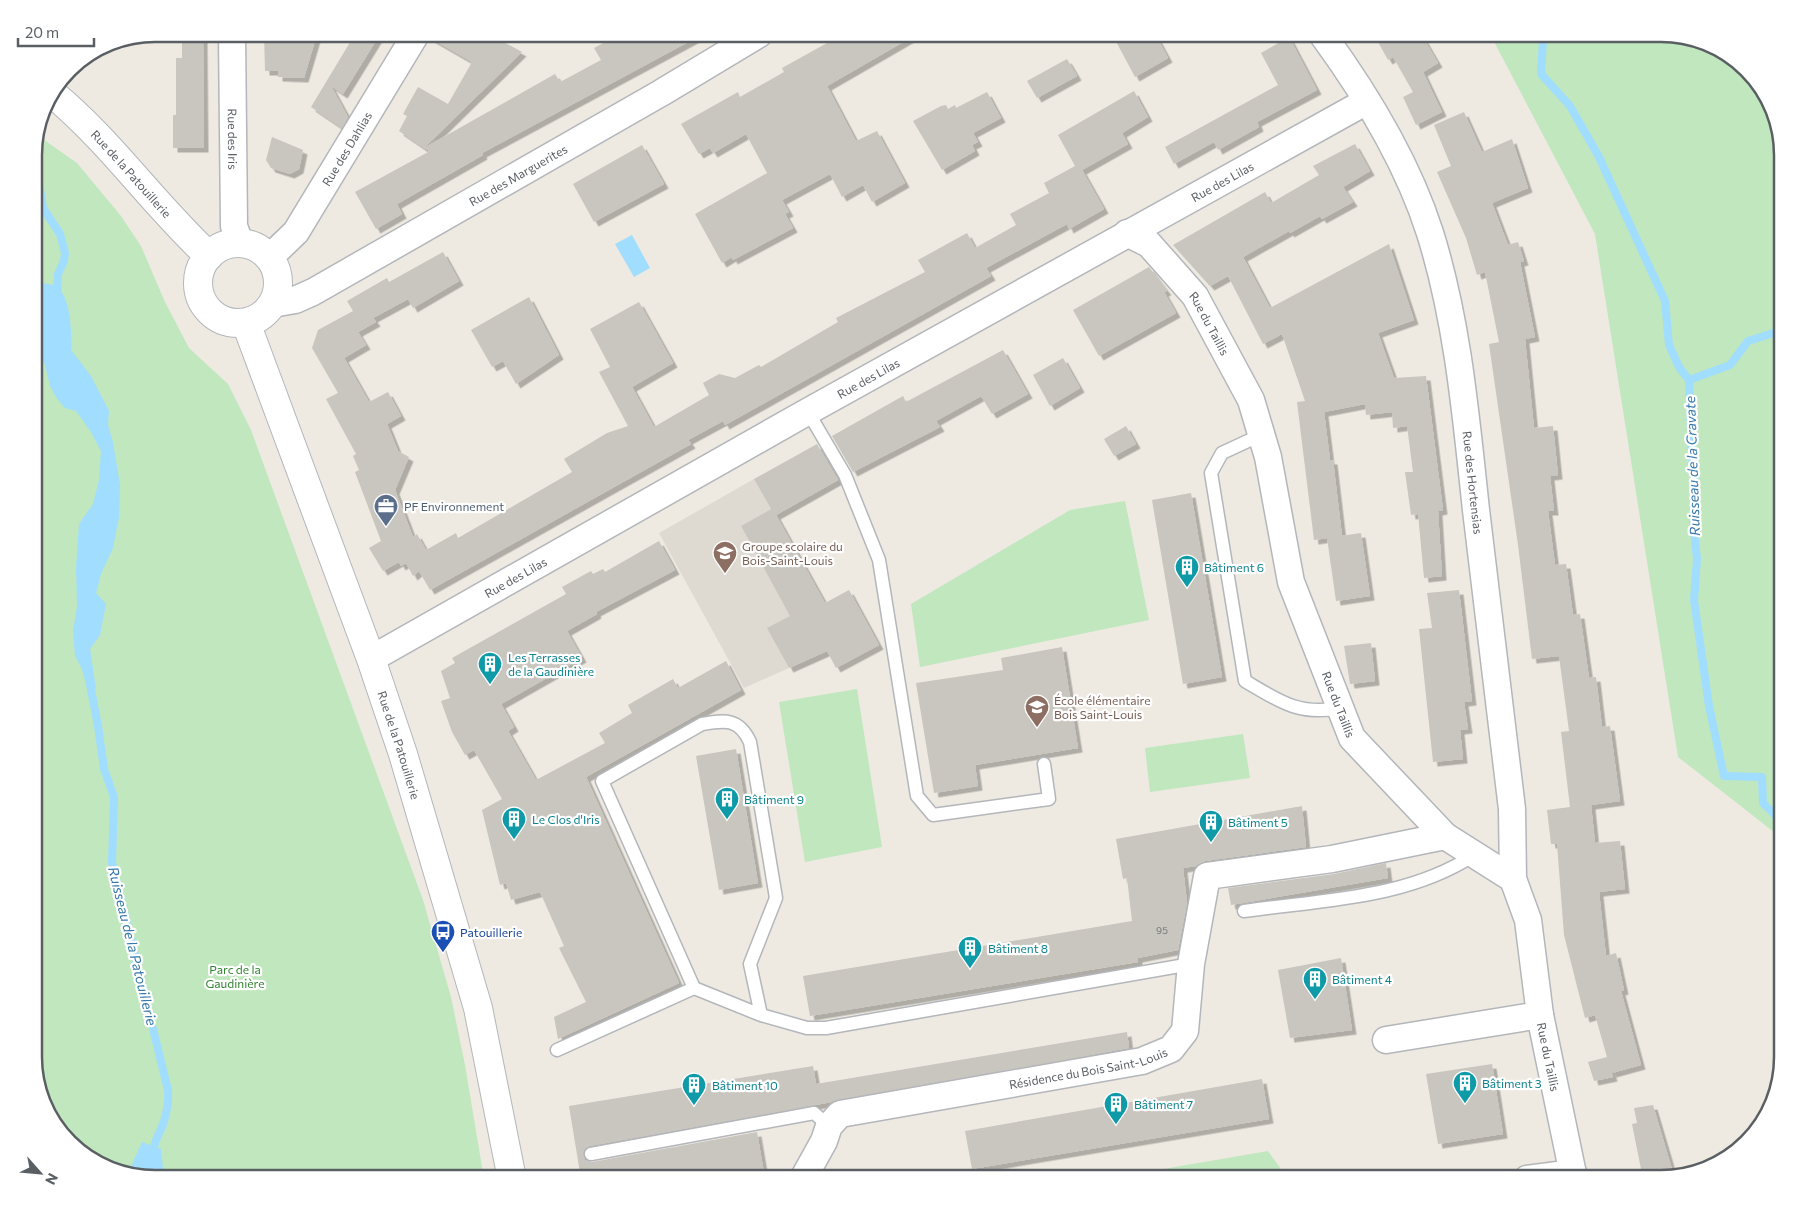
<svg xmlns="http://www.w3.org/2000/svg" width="1817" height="1213" font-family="Commissioner,sans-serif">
<defs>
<filter id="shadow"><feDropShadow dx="4.5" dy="4.5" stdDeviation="0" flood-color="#0004"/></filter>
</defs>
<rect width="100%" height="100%" fill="#eeeae2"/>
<path fill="#ded9d1" d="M 754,479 L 771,509 L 741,526 L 791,616 L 768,628 L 789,668 L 744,688 L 659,533 Z"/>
<g fill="#c0e7bd">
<path d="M 1490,34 L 1662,34 L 1729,54 L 1767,95 L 1783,155 L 1783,839 L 1678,757 L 1595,234 Z"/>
<path d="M 37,135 L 77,163 L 121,216 L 141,246 L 165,302 L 189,348 L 228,384 L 251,430 L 423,900 L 451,997 L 465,1065 L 484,1179 L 155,1179 L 88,1159 L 50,1118 L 34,1065 L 34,148 Z"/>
<path d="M 1125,501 L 1149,620 L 920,667 L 911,604 L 1070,510 Z"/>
<path d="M 857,689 L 882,847 L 805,862 L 779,702 Z"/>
<path d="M 1243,734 L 1250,778 L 1150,792 L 1145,748 Z"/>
<path d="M 1268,1151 L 1288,1179 L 1105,1179 Z"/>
</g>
<g fill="#a1ddff">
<path d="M 632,235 L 650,268 L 634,277 L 615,244 Z"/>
<path d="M 42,283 C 47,284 53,284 57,287 C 71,297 72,334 71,350 L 91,376 L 109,411 L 108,425 L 113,442 L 120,485 L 119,517 L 113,548 L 101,574 L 96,593 L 106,604 L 100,635 L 90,649 L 96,689 L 87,688 L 82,669 L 75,656 L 73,631 L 77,607 L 76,568 L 79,524 L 93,504 L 99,480 L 101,451 L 91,432 L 76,411 L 65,408 L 58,400 L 50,386 L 45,365 L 35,346 L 35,325 Z"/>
<path d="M 142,1142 L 161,1149 L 164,1179 L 155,1179 L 129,1171 Z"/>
</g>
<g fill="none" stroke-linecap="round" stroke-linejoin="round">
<g stroke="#a1ddff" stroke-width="8">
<path d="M 1537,34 L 1543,40 L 1541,74 L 1570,106 L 1599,157 L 1665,301 L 1669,345 L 1679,367 L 1689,380 L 1692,459 L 1696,487 L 1693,522 L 1697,559 L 1694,600 L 1709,706 L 1724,776 L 1762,777 L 1763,803 L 1775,815 L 1783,833"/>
<path d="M 36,139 L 37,171 L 43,208 L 60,234 L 65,253 L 64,261 L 58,274 L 57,293"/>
<path d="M 1689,380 L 1730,365 L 1748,341 L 1783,330"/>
<path d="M 89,679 L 98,726 L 104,769 L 114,797 L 112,863 L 168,1090 C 169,1101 167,1111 164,1121 C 160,1134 153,1141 153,1155"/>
</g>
</g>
<g fill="#c9c5bf" filter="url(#shadow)">
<path d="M 182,34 L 203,34 L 204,148 L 173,148 L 173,115 L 176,115 L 176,58 L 182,58 Z"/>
<path d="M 264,34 L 317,34 L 304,78 L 278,77 L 278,71 L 265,71 Z"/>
<path d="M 355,34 L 380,34 L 343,94 L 331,86 L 348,117 L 342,128 L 311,107 Z"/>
<path d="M 431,34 L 489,34 L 522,52 L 424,148 L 399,131 L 407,116 L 403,114 L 418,87 L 448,104 L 472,62 L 430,38 Z"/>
<path d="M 620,34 L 703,34 L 482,153 L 483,155 L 397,204 L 402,214 L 376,229 L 355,192 L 430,151 L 424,148 L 555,74 L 560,82 L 601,60 L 594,48 Z"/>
<path d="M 822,34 L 917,34 L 827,86 L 856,141 L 877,131 L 905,183 L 872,202 L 863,185 L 842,197 L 830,174 L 782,200 L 789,212 L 785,214 L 793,228 L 733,260 L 732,257 L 722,263 L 695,214 L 767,173 L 746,134 L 713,153 L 710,148 L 699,154 L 681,124 L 738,92 L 740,97 L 784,72 L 782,68 L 827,43 Z"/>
<path d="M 1112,34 L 1155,34 L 1168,58 L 1135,77 Z"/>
<path d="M 1393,34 L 1421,34 L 1438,63 L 1423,72 L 1442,112 L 1416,125 L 1403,97 L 1413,92 L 1393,57 L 1388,60 L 1378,42 Z"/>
<path d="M 1289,37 L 1317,90 L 1257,122 L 1259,127 L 1218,150 L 1214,142 L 1174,164 L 1165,147 L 1278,85 L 1261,53 Z"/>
<path d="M 1067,59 L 1077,76 L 1037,98 L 1027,81 Z"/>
<path d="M 1134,91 L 1148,117 L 1122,133 L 1128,144 L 1082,170 L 1104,209 L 1069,229 L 1067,224 L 986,268 L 991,276 L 725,425 L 723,421 L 688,440 L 691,444 L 430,590 L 419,571 L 413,576 L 406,563 L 401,566 L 399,562 L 383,571 L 369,548 L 381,541 L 355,472 L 359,470 L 353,456 L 356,454 L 326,399 L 338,393 L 312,348 L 318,330 L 353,311 L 347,301 L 387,278 L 389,282 L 443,252 L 459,281 L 413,308 L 408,299 L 373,318 L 376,322 L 358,332 L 366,345 L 344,358 L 369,402 L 388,392 L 401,416 L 387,424 L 398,451 L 409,457 L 395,490 L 413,537 L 417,534 L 426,550 L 456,533 L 458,538 L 572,472 L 564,459 L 607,433 L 628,426 L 599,372 L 610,367 L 590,329 L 639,302 L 673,363 L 632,387 L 654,427 L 709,395 L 703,383 L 719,374 L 735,378 L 759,365 L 761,367 L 838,322 L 836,318 L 925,272 L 918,260 L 967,233 L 975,248 L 1016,225 L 1010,214 L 1049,193 L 1044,183 L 1075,166 L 1058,135 Z"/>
<path d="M 987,92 L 1001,118 L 973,133 L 978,142 L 972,145 L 975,151 L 942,170 L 913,121 L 941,106 L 946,105 L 948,109 L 955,105 L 956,108 Z"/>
<path d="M 1464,112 L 1482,152 L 1512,139 L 1528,188 L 1492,203 L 1508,245 L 1518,242 L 1524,261 L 1520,262 L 1535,337 L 1525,339 L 1534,428 L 1553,426 L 1558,475 L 1550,476 L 1554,511 L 1548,511 L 1555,565 L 1566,564 L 1573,615 L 1580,614 L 1589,678 L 1596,677 L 1602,727 L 1610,726 L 1620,801 L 1591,805 L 1595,843 L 1620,841 L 1625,889 L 1599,892 L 1606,956 L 1616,953 L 1624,990 L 1621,991 L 1641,1065 L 1612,1073 L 1610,1068 L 1613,1077 L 1594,1081 L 1588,1062 L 1607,1057 L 1595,1015 L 1585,1018 L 1564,935 L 1557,844 L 1551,844 L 1547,810 L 1570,807 L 1561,732 L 1569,731 L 1559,656 L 1532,659 L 1518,545 L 1489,344 L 1499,342 L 1485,272 L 1477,275 L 1466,238 L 1437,172 L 1451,166 L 1434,125 Z"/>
<path d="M 272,137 L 303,150 L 299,169 L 290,174 L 271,168 L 266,160 Z"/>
<path d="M 1355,144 L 1370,171 L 1343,187 L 1353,202 L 1322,219 L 1320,216 L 1290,233 L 1289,231 L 1243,257 L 1270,308 L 1389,244 L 1414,320 L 1378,333 L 1394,378 L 1426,376 L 1443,510 L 1438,511 L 1442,576 L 1424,578 L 1418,514 L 1411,515 L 1405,472 L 1413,472 L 1407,426 L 1393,428 L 1392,412 L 1366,415 L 1365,404 L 1324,412 L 1330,460 L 1333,460 L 1342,536 L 1314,540 L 1297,402 L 1305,401 L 1282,334 L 1263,344 L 1228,276 L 1210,286 L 1173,245 L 1265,192 L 1271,203 L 1319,175 L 1313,166 Z"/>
<path d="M 642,145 L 664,184 L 594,222 L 573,184 Z"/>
<path d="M 1149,267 L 1167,291 L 1164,292 L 1176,313 L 1099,356 L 1073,310 Z"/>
<path d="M 529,297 L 559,355 L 516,384 L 503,361 L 492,367 L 471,330 Z"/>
<path d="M 1003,350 L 1028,394 L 992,414 L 981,396 L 936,421 L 940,427 L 853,472 L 832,436 L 903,396 L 906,402 Z"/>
<path d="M 1063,358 L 1080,388 L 1050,406 L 1033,375 Z"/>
<path d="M 1126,426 L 1136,444 L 1114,456 L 1104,439 Z"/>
<path d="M 817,444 L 838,480 L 776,515 L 825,603 L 849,590 L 879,645 L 836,668 L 827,651 L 789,668 L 767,628 L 790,616 L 741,526 L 771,509 L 754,479 Z"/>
<path d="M 1191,493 L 1222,677 L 1183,684 L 1152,500 Z"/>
<path d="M 1361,533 L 1370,596 L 1336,601 L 1327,538 Z"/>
<path d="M 659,541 L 675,570 L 596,612 L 597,614 L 567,631 L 582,658 L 501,704 L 514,727 L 508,731 L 536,780 L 605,743 L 599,733 L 632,713 L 628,705 L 673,679 L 678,688 L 726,661 L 741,690 L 586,777 L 679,983 L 558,1039 L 554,1017 L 586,1002 L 559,948 L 564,946 L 540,892 L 511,900 L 506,883 L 500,885 L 482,810 L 502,799 L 474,750 L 465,755 L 452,732 L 441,701 L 450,698 L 441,671 L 455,663 L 452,658 L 566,594 L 562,587 L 591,571 L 593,574 L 603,569 L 605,572 Z"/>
<path d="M 1459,590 L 1472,701 L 1464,702 L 1468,729 L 1460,730 L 1463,759 L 1433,762 L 1419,629 L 1432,628 L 1427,593 Z"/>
<path d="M 1371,643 L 1375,681 L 1350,684 L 1344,646 Z"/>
<path d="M 1062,647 L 1078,748 L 975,765 L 978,786 L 934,793 L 916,683 L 1003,670 L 1001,658 Z"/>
<path d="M 736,749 L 758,883 L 719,890 L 696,756 Z"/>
<path d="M 1302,806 L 1306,847 L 1205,861 L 1196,866 L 1183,868 L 1187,903 L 1178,950 L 1138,958 L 1138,962 L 810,1016 L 803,976 L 1132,921 L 1127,878 L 1123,879 L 1116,839 Z"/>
<path d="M 1386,863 L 1388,878 L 1231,905 L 1228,888 L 1334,874 Z"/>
<path d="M 1341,958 L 1352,1030 L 1290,1038 L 1278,970 Z"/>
<path d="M 1127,1032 L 1129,1048 L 590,1146 L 583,1152 L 585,1160 L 592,1162 L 757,1132 L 765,1179 L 581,1179 L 569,1106 L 813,1066 L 816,1084 Z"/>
<path d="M 1492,1064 L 1503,1134 L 1438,1144 L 1426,1074 Z"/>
<path d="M 1262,1079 L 1269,1119 L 972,1169 L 965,1131 Z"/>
<path d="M 1653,1105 L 1674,1176 L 1643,1179 L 1632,1124 L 1637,1123 L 1634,1108 Z"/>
</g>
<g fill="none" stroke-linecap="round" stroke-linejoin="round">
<defs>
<g id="service">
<path d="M 808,412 L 845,475 L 879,560 L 917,796 L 933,815 L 1049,799 L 1044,764"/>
<path d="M 1262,438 L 1250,440 L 1222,453 L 1211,473 L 1245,681 C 1279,701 1299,716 1340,708"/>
<path d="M 1244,911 C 1321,900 1407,899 1474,855"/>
<path d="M 761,1015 L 694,988 L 602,781 L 702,724 C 725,720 739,718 750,742 L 776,898 L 750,964 L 761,1015 L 807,1028 L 826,1028 L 1191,964"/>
<path d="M 557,1050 L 694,988"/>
<path d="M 591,1154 L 814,1113 L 829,1126"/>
</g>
<g id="minor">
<path id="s1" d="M 232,34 L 234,226 L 240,243"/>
<path id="s2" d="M 1322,34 C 1366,94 1407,161 1430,233 C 1458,322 1466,417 1476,510 C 1488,609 1500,709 1512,809 L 1513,879 L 1528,920 L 1540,1015 L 1574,1179"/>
<path id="s3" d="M 1127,233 L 1149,244 L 1195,296 L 1251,400 L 1268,457 L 1291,582 L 1352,738 L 1445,836 L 1513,879"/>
<path id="s4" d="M 269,258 L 296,232 L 416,34"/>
<path id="s5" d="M 272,304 L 295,300 L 313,292 L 661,93 L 759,34"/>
<path id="s6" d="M 371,659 L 807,412 L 1367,101"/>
<path d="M 1386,1040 L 1540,1015"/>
<path id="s7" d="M 803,1179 L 824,1141 L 829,1126 L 840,1114 L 1142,1061 L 1171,1049 L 1185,1031 L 1191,964 L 1207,876 L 1332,859 L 1445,836"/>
<path d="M 1527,1179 L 1573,1173"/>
</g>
<g id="tertiary">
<path id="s8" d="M 53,94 C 111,142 154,205 209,256"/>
<circle cx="238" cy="283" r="40"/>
<path id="s9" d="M 246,323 L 371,659 L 403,754 L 478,1008 L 512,1179"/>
</g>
</defs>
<use href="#service" stroke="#b3b6ba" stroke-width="15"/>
<use href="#minor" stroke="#b3b6ba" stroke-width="29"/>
<use href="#tertiary" stroke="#b3b6ba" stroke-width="30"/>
<use href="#service" stroke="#fff" stroke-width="12"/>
<use href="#minor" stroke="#fff" stroke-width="26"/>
<use href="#tertiary" stroke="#fff" stroke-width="28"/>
</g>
<defs>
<symbol id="office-pin" viewBox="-11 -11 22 30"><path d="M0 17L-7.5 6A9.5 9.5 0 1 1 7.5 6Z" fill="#5c6f8a" stroke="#fff"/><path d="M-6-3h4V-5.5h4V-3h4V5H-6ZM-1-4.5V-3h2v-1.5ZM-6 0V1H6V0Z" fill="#fff"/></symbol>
<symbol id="school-pin" viewBox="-11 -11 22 30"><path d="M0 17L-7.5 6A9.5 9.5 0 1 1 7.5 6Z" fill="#8d6e63" stroke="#fff"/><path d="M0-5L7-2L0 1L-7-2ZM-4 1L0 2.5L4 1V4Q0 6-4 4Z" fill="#fff"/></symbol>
<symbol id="building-pin" viewBox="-11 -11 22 30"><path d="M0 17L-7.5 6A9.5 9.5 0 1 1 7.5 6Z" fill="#0f9aa8" stroke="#fff"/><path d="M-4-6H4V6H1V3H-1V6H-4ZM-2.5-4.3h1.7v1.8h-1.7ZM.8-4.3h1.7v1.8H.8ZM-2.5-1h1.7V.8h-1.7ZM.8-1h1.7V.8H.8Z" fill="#fff"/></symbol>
<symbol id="bus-pin" viewBox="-11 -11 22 30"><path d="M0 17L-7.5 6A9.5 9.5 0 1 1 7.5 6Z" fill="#1a4fb4" stroke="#fff"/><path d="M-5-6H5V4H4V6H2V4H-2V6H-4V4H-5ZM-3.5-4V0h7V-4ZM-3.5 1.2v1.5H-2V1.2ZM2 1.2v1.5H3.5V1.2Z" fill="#fff"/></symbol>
</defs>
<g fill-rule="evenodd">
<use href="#office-pin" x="372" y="492" width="28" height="38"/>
<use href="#school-pin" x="711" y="539" width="28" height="38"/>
<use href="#building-pin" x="1173" y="553" width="28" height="38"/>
<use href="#building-pin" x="476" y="650" width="28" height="38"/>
<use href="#school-pin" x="1023" y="693" width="28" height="38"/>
<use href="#building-pin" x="713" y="785" width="28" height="38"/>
<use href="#building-pin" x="500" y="805" width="28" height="38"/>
<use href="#building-pin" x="1197" y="808" width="28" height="38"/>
<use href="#bus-pin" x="429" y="918" width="28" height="38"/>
<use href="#building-pin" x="956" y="934" width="28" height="38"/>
<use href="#building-pin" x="1301" y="965" width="28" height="38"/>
<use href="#building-pin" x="1451" y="1069" width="28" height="38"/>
<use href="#building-pin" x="680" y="1071" width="28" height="38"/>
<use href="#building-pin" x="1102" y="1090" width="28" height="38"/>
</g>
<g text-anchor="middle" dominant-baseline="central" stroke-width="4.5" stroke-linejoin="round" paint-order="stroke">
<g font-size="10" fill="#76787b">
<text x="1162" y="930">95</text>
</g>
<g font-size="12" fill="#5a5f64" stroke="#fff">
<text stroke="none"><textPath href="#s1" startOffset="105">Rue des Iris</textPath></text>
<text stroke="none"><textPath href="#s4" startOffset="135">Rue des Dahlias</textPath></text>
<text stroke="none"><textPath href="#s8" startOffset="112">Rue de la Patouillerie</textPath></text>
<text stroke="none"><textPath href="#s5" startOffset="279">Rue des Marguerites</textPath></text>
<text stroke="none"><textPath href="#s6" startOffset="976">Rue des Lilas</textPath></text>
<text stroke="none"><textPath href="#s3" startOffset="125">Rue du Taillis</textPath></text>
<text stroke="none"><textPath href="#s6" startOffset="571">Rue des Lilas</textPath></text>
<text stroke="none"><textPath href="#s2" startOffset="481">Rue des Hortensias</textPath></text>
<text stroke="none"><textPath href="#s6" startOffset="166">Rue des Lilas</textPath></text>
<text stroke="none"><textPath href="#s3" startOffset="530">Rue du Taillis</textPath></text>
<text stroke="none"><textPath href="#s9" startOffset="449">Rue de la Patouillerie</textPath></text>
<text stroke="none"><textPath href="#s2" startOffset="1062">Rue du Taillis</textPath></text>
<text stroke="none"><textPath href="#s7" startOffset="328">Résidence du Bois Saint-Louis</textPath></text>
</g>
<g font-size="12" fill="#4e5e75" stroke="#fff" text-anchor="start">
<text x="404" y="506">PF Environnement</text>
</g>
<g font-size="12" fill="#785e54" stroke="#fff" text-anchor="start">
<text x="742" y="546">Groupe scolaire du<tspan x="742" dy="14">Bois-Saint-Louis</tspan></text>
<text x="1054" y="700">École élémentaire<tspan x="1054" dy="14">Bois Saint-Louis</tspan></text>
</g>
<g font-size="12" fill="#0d838f" stroke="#fff" text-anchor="start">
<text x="1204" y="567">Bâtiment 6</text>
<text x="508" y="657">Les Terrasses<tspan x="508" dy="14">de la Gaudinière</tspan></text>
<text x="744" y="799">Bâtiment 9</text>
<text x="532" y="819">Le Clos d'Iris</text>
<text x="1228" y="822">Bâtiment 5</text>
<text x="988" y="948">Bâtiment 8</text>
<text x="1332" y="979">Bâtiment 4</text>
<text x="1482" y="1083">Bâtiment 3</text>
<text x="712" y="1085">Bâtiment 10</text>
<text x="1134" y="1104">Bâtiment 7</text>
</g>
<g font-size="12" fill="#164399" stroke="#fff" text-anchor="start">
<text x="460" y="932">Patouillerie</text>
</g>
<g font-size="12" fill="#328530" stroke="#fff">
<text x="235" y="969">Parc de la<tspan x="235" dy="14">Gaudinière</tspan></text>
</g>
<g font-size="14" font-style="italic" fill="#3779ad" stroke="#fff">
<text transform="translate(1692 466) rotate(-92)">Ruisseau de la Cravate</text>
<text transform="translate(133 946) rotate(76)">Ruisseau de la Patouillerie</text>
</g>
</g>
<path d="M0 0H1817V1213H0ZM155 42H1661A113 113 0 0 1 1774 155V1057A113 113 0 0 1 1661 1170H155A113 113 0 0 1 42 1057V155A113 113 0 0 1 155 42Z" fill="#fff" fill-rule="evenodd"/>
<path fill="none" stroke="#5a5f64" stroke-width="2.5" d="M155 42H1661A113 113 0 0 1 1774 155V1057A113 113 0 0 1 1661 1170H155A113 113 0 0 1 42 1057V155A113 113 0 0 1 155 42Z"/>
<g transform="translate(40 1173) rotate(117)" stroke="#ffffff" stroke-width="4" paint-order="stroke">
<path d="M0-4L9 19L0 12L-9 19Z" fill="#5a5f64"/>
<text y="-8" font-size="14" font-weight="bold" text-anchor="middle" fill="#5a5f64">N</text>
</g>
<path d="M18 38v8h76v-8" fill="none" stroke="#5a5f64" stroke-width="2.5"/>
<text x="25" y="38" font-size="15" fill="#5a5f64" stroke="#ffffff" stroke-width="4" paint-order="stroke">20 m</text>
</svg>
